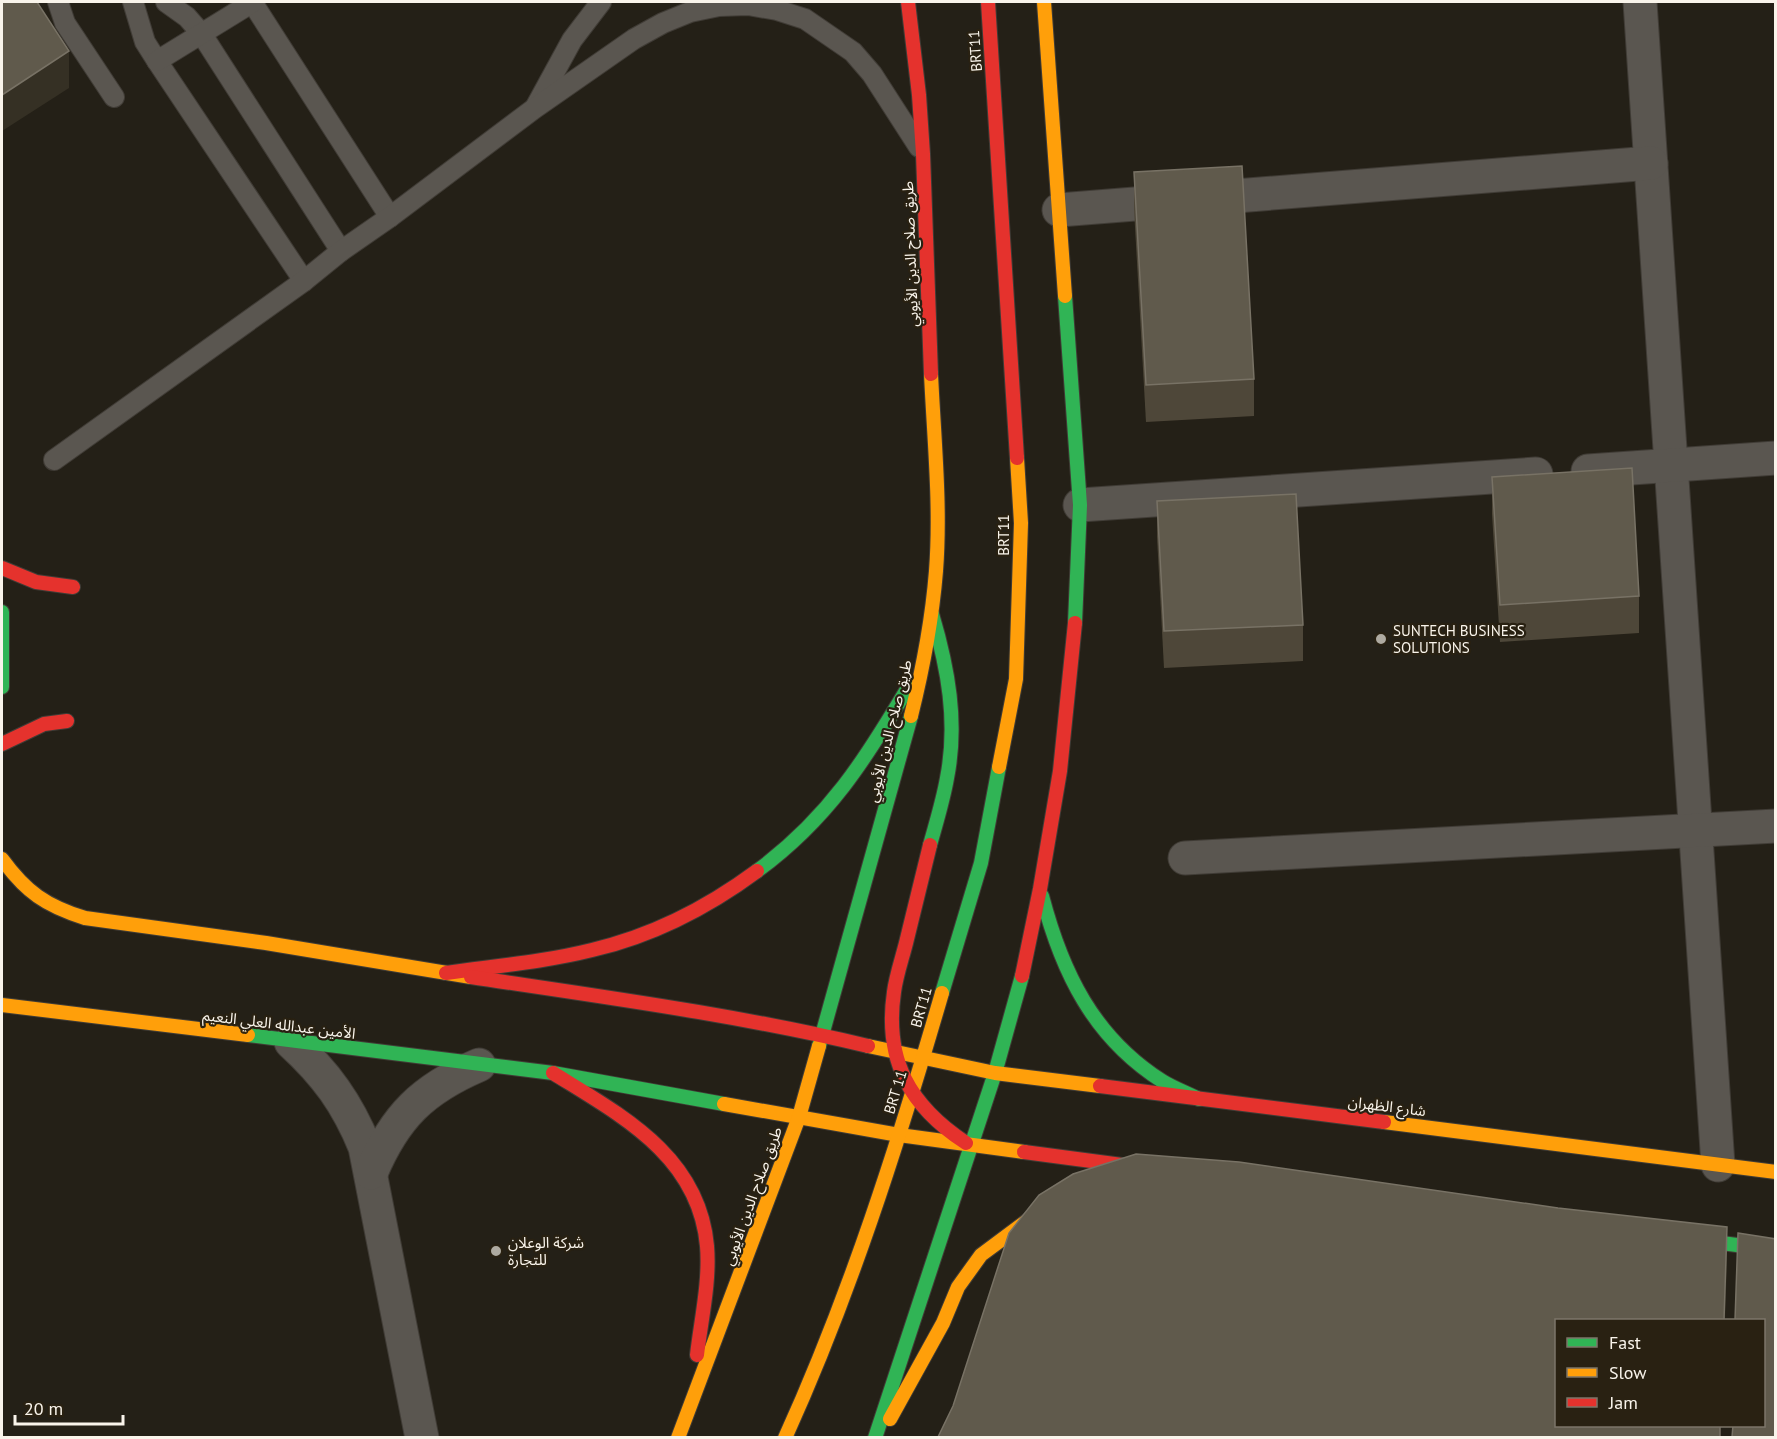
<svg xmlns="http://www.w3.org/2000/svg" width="1777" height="1439" font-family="'PT Sans','Noto Sans Arabic',sans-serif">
<rect width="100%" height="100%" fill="#242017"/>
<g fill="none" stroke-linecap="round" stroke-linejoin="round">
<defs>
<g id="lane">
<path d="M 58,2 L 65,23 L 114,97"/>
<path d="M 133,2 L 145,42 L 157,61 L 304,281"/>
<path d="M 166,2 L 187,17 L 201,33 L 341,251"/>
<path d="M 252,2 L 390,217"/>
<path d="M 157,61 L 253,2"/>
<path d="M 536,106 L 572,40 L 601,2"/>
<path d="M 54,460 L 304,281 L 341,251 L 390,217 L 535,108 L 634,39 L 663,23 L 690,12 L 719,6 L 748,5 L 777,10 L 805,19 L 853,52 L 872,74 L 919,147"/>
</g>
<g id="street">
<path d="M 1640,2 L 1718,1165"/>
<path d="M 1059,210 L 1651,163"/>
<path d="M 1588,471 L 1776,458"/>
<path d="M 1080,505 L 1536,474"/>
<path d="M 1185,858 L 1776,826"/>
<path d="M 291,1042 C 326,1074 347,1103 365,1147 L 422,1438"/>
<path d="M 371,1173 C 395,1116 423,1089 479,1065"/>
</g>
<g id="fast">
<path d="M 1065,296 L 1080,505 L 1075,623"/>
<path d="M 2,612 L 2,687"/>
<path d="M 930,845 C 936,823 943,801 947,778 C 958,722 948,668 932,614"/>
<path d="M 757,871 C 828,819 866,759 910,684"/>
<path d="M 1042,896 C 1062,972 1093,1037 1162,1081 C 1173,1088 1187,1093 1199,1099"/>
<path d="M 942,993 L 981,863 L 999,767"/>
<path d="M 248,1035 L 553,1073 L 724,1104"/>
<path d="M 819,1046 L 911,716"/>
<path d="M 1682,1238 L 1776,1250"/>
<path d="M 875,1438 L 995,1073 L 1022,976"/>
</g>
<g id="slow">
<path d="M 1044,2 L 1065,296"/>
<path d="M 911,716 C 923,668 932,621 936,571 C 941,506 934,439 931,374"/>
<path d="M 999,767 L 1016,679 L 1021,523 L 1017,458"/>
<path d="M 2,859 C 26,892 46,906 85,918 L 266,943 L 471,977"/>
<path d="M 2,1005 L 248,1035"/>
<path d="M 868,1046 L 995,1073 L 1100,1086"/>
<path d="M 724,1104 L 899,1135 L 1024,1152"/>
<path d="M 1384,1122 L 1776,1172"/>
<path d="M 890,1419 L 943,1323 L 958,1287 L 981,1255 L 1044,1208"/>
<path d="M 678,1438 L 799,1117 L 819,1046"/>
<path d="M 785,1438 C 850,1295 898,1144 942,993"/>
</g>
<g id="jam">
<path d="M 908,2 L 919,95 L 923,154 L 931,374"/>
<path d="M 988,2 L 1017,458"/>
<path d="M 2,568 L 36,582 L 73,587"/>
<path d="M 2,744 L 44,724 L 67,721"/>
<path d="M 930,845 C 922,878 914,911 906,943 C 902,959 896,976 894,992 C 884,1061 910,1106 966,1143"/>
<path d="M 446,973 C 495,966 544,962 592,950 C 652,936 707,908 757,871"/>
<path d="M 1022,976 L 1040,889 L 1060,771 L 1075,623"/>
<path d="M 471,977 C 604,997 738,1015 868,1046"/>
<path d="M 553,1073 C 622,1116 699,1156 707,1246 C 710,1282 701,1320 697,1355"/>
<path d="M 1100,1086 L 1384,1122"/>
<path d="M 1024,1152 L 1152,1169"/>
</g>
</defs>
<use href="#lane" stroke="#403c36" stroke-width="22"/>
<use href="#street" stroke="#403c36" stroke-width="35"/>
<use href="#fast" stroke="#403c36" stroke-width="16"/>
<use href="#slow" stroke="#403c36" stroke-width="16"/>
<use href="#jam" stroke="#403c36" stroke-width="16"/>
<use href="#lane" stroke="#5a5650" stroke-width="20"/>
<use href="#street" stroke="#5a5650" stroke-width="33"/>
<use href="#fast" stroke="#30b455" stroke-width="14"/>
<use href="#slow" stroke="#ff9f0a" stroke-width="14"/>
<use href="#jam" stroke="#e5322d" stroke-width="14"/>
</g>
<g fill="#4e4739">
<path d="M 1134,172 L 1254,379 L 1254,416 L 1146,422 L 1134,209 Z"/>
<path d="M 1492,477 L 1639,596 L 1639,633 L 1500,642 L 1492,514 Z"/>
<path d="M 1157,501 L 1303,625 L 1303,661 L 1164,668 L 1157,537 Z"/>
</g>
<g fill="#353024">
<path d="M 69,51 L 69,88 L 2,131 L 2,95 Z"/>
<path d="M 1727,1227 L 1727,1264 L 1725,1320 L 1724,1320 Z"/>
</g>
<g fill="#605a4c" stroke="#787265" stroke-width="1.5">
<path d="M 2,2 L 37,2 L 69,51 L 2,95 Z"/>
<path d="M 1242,166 L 1254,379 L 1146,385 L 1134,172 Z"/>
<path d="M 1632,468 L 1639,596 L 1500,605 L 1492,477 Z"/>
<path d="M 1296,494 L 1303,625 L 1164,631 L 1157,501 Z"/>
<path d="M 1136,1154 L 1239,1162 L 1558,1208 L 1727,1227 L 1724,1320 L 1557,1320 L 1557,1425 L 1720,1425 L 1720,1437 L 938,1437 L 953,1406 L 1009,1233 L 1039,1195 L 1073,1174 Z"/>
<path d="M 1738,1233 L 1776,1239 L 1776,1437 L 1732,1437 L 1733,1425 L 1764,1425 L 1764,1320 L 1735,1320 Z"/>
</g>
<g fill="#aeaaa1" stroke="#292112" stroke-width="2">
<circle cx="1381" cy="639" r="6"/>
<circle cx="496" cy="1251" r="6"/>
</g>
<g text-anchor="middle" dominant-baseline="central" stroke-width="4.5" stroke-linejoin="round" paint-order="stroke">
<g font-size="15" fill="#f9f4eb" stroke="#292112">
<text transform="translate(975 51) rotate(-94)">BRT11</text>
<text transform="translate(910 254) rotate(-92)">طريق صلاح الدين الأيوبي</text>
<text transform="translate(1003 535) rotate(-90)">BRT11</text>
<text transform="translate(889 731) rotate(-76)">طريق صلاح الدين الأيوبي</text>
<text transform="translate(921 1007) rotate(-74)">BRT11</text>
<text transform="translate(279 1024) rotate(7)">الأمين عبدالله العلي النعيم</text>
<text transform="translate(895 1092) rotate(-73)">BRT 11</text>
<text transform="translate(1387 1106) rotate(7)">شارع الظهران</text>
<text transform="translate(752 1196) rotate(-70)">طريق صلاح الدين الأيوبي</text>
</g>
<g font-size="15" fill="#f9f4eb" stroke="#292112" text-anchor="start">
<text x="1393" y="630">SUNTECH BUSINESS<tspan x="1393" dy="17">SOLUTIONS</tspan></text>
<text x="508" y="1242">شركة الوعلان<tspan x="508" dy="17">للتجارة</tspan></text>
</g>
</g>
<rect width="1777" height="1439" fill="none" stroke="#f9f4eb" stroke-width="6"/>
<rect x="1555" y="1319" width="210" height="108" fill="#292112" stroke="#7c7569" stroke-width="1.5"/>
<rect x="1567" y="1338" width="30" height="9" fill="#30b455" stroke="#7c7569" stroke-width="1.5"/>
<text x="1609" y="1349" font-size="18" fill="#f9f4eb">Fast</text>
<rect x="1567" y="1368" width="30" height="9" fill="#ff9f0a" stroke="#7c7569" stroke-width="1.5"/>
<text x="1609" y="1379" font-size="18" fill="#f9f4eb">Slow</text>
<rect x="1567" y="1398" width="30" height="9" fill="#e5322d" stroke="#7c7569" stroke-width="1.5"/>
<text x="1609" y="1409" font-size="18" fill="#f9f4eb">Jam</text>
<path d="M15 1415v9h108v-9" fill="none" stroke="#f9f4eb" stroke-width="3"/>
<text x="24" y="1415" font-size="18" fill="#f9f4eb" stroke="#292112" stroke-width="4.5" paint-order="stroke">20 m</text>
</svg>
